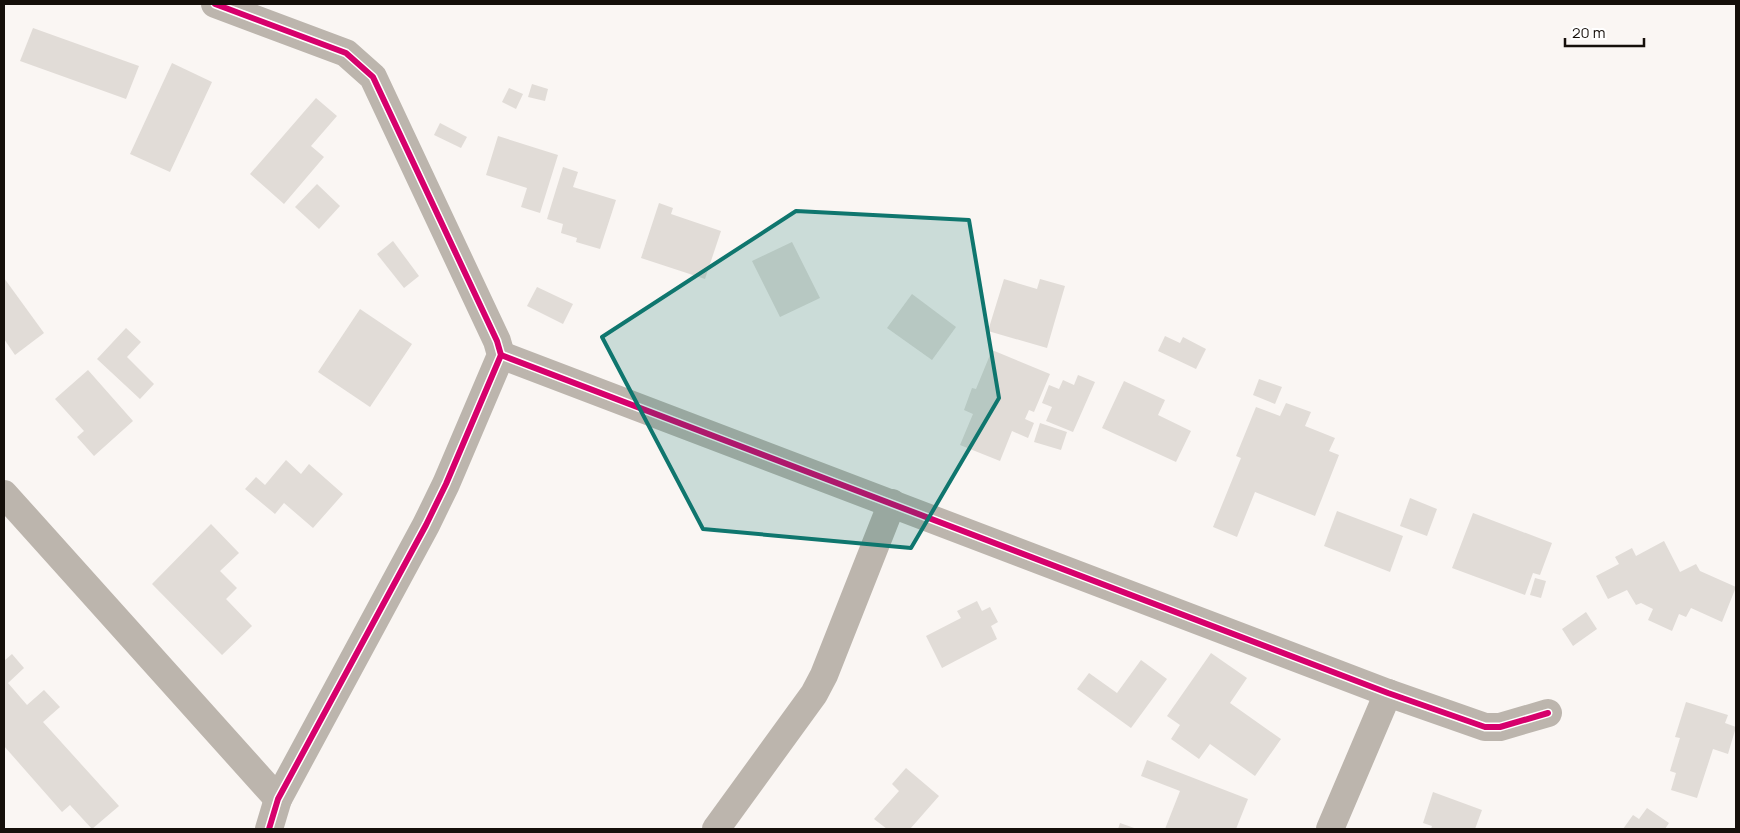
<svg xmlns="http://www.w3.org/2000/svg" width="1740" height="833" font-family="Manrope,sans-serif">
<rect width="100%" height="100%" fill="#faf6f3"/>
<g fill="#e1dcd7">
<path d="M 33,28 L 139,66 L 126,99 L 20,61 Z"/>
<path d="M 172,63 L 212,82 L 170,172 L 130,154 Z"/>
<path d="M 532,84 L 548,89 L 545,101 L 528,97 Z"/>
<path d="M 509,88 L 523,94 L 516,109 L 502,102 Z"/>
<path d="M 316,98 L 337,116 L 311,146 L 324,157 L 284,204 L 250,174 Z"/>
<path d="M 440,123 L 467,137 L 461,148 L 434,135 Z"/>
<path d="M 498,136 L 558,155 L 540,213 L 521,207 L 527,188 L 486,175 Z"/>
<path d="M 563,167 L 578,172 L 573,187 L 616,200 L 600,249 L 576,242 L 577,238 L 561,233 L 563,224 L 547,219 Z"/>
<path d="M 317,184 L 340,206 L 319,229 L 295,207 Z"/>
<path d="M 659,203 L 673,208 L 671,214 L 721,231 L 705,279 L 641,258 Z"/>
<path d="M 393,241 L 419,276 L 404,288 L 377,254 Z"/>
<path d="M 792,242 L 820,298 L 780,317 L 752,261 Z"/>
<path d="M 4,278 L 44,333 L 15,355 L 4,339 Z"/>
<path d="M 1004,279 L 1037,289 L 1040,279 L 1065,286 L 1047,348 L 988,331 Z"/>
<path d="M 537,287 L 573,304 L 563,324 L 527,306 Z"/>
<path d="M 912,294 L 956,327 L 932,360 L 887,328 Z"/>
<path d="M 360,309 L 412,344 L 370,407 L 318,372 Z"/>
<path d="M 126,328 L 141,342 L 127,357 L 154,384 L 140,399 L 97,359 Z"/>
<path d="M 1165,336 L 1180,343 L 1183,337 L 1206,349 L 1196,369 L 1158,351 Z"/>
<path d="M 992,350 L 1050,374 L 1034,412 L 1029,410 L 1025,419 L 1034,423 L 1028,438 L 1012,431 L 1000,461 L 960,445 L 973,414 L 964,410 L 972,388 L 976,389 Z"/>
<path d="M 88,370 L 133,421 L 94,456 L 77,437 L 84,431 L 55,399 Z"/>
<path d="M 1078,375 L 1095,382 L 1073,432 L 1046,421 L 1052,407 L 1042,403 L 1049,385 L 1059,389 L 1063,380 L 1074,385 Z"/>
<path d="M 1259,379 L 1282,387 L 1275,404 L 1253,395 Z"/>
<path d="M 1124,381 L 1165,400 L 1158,415 L 1191,431 L 1176,462 L 1102,428 Z"/>
<path d="M 1286,403 L 1311,412 L 1305,426 L 1335,438 L 1329,451 L 1339,455 L 1315,516 L 1255,492 L 1237,537 L 1213,527 L 1241,458 L 1236,456 L 1256,407 L 1280,416 Z"/>
<path d="M 1040,423 L 1067,432 L 1061,450 L 1034,442 Z"/>
<path d="M 286,460 L 301,474 L 309,464 L 343,494 L 313,528 L 284,503 L 275,514 L 245,489 L 256,477 L 265,485 Z"/>
<path d="M 1410,498 L 1437,509 L 1427,536 L 1400,526 Z"/>
<path d="M 1337,511 L 1403,536 L 1390,572 L 1324,546 Z"/>
<path d="M 1473,513 L 1552,543 L 1540,575 L 1533,573 L 1525,595 L 1452,568 Z"/>
<path d="M 211,524 L 239,553 L 220,571 L 237,588 L 226,599 L 252,626 L 222,655 L 152,584 Z"/>
<path d="M 1664,541 L 1680,572 L 1696,564 L 1700,571 L 1736,587 L 1722,622 L 1691,608 L 1686,617 L 1679,614 L 1672,631 L 1648,620 L 1653,609 L 1641,603 L 1636,605 L 1627,590 L 1608,599 L 1596,576 L 1619,564 L 1615,557 L 1632,548 L 1636,556 Z"/>
<path d="M 1535,578 L 1546,581 L 1541,598 L 1530,595 Z"/>
<path d="M 977,601 L 982,611 L 990,607 L 998,622 L 991,626 L 997,639 L 942,668 L 926,636 L 961,618 L 957,611 Z"/>
<path d="M 1586,612 L 1597,629 L 1573,646 L 1562,629 Z"/>
<path d="M 1211,653 L 1247,678 L 1230,703 L 1281,739 L 1255,776 L 1210,744 L 1199,759 L 1171,739 L 1180,725 L 1167,716 Z"/>
<path d="M 12,654 L 24,668 L 8,683 L 27,705 L 44,690 L 60,707 L 43,722 L 119,806 L 92,829 L 70,805 L 62,812 L 4,746 L 4,661 Z"/>
<path d="M 1141,660 L 1167,679 L 1131,728 L 1077,689 L 1089,673 L 1117,693 Z"/>
<path d="M 1686,702 L 1728,715 L 1725,723 L 1736,727 L 1728,754 L 1713,749 L 1697,798 L 1671,790 L 1676,773 L 1670,771 L 1680,738 L 1675,737 Z"/>
<path d="M 1147,760 L 1248,799 L 1236,829 L 1165,829 L 1180,791 L 1141,776 Z"/>
<path d="M 906,768 L 939,796 L 910,829 L 887,829 L 874,819 L 899,791 L 892,784 Z"/>
<path d="M 1433,792 L 1482,810 L 1475,829 L 1431,829 L 1432,826 L 1423,823 Z"/>
<path d="M 1647,808 L 1669,823 L 1665,829 L 1623,829 L 1633,815 L 1639,819 Z"/>
<path d="M 1120,823 L 1137,829 L 1118,829 Z"/>
</g>
<g fill="none" stroke-linecap="round" stroke-linejoin="round">
<g stroke="#bcb5ad" stroke-width="28">
<path d="M 215,4 L 346,53 L 373,77 L 497,341 L 501,355 L 446,484 L 426,525 L 278,799 L 269,829"/>
<path d="M 501,355 L 1388,693 L 1485,727 L 1500,727 L 1548,713"/>
<path d="M 4,494 L 278,799"/>
<path d="M 716,829 L 814,694 L 824,675 L 892,503"/>
<path d="M 1330,829 L 1388,693"/>
</g>
<defs>
<g id="cycleway">
<path d="M 215,4 L 346,53 L 373,77 L 497,341 L 501,355 L 446,484 L 426,525 L 278,799 L 269,829"/>
<path d="M 501,355 L 1388,693 L 1485,727 L 1500,727 L 1548,713"/>
</g>
</defs>
<use href="#cycleway" stroke="#fff" stroke-width="9"/>
<use href="#cycleway" stroke="#d6006c" stroke-width="6"/>
</g>
<path fill="#0f766e" fill-opacity="0.2" stroke="#0f766e" stroke-width="4" stroke-linejoin="round" d="M 796,211 L 969,220 L 999,398 L 911,548 L 703,529 L 602,337 Z"/>
<rect width="1740" height="833" fill="none" stroke="#150f0a" stroke-width="10"/>
<path d="M1565 38v8h79v-8" fill="none" stroke="#150f0a" stroke-width="2.5"/>
<text x="1572" y="38" font-size="15" fill="#150f0a" stroke="#ffffff" stroke-width="4" paint-order="stroke">20 m</text>
</svg>
